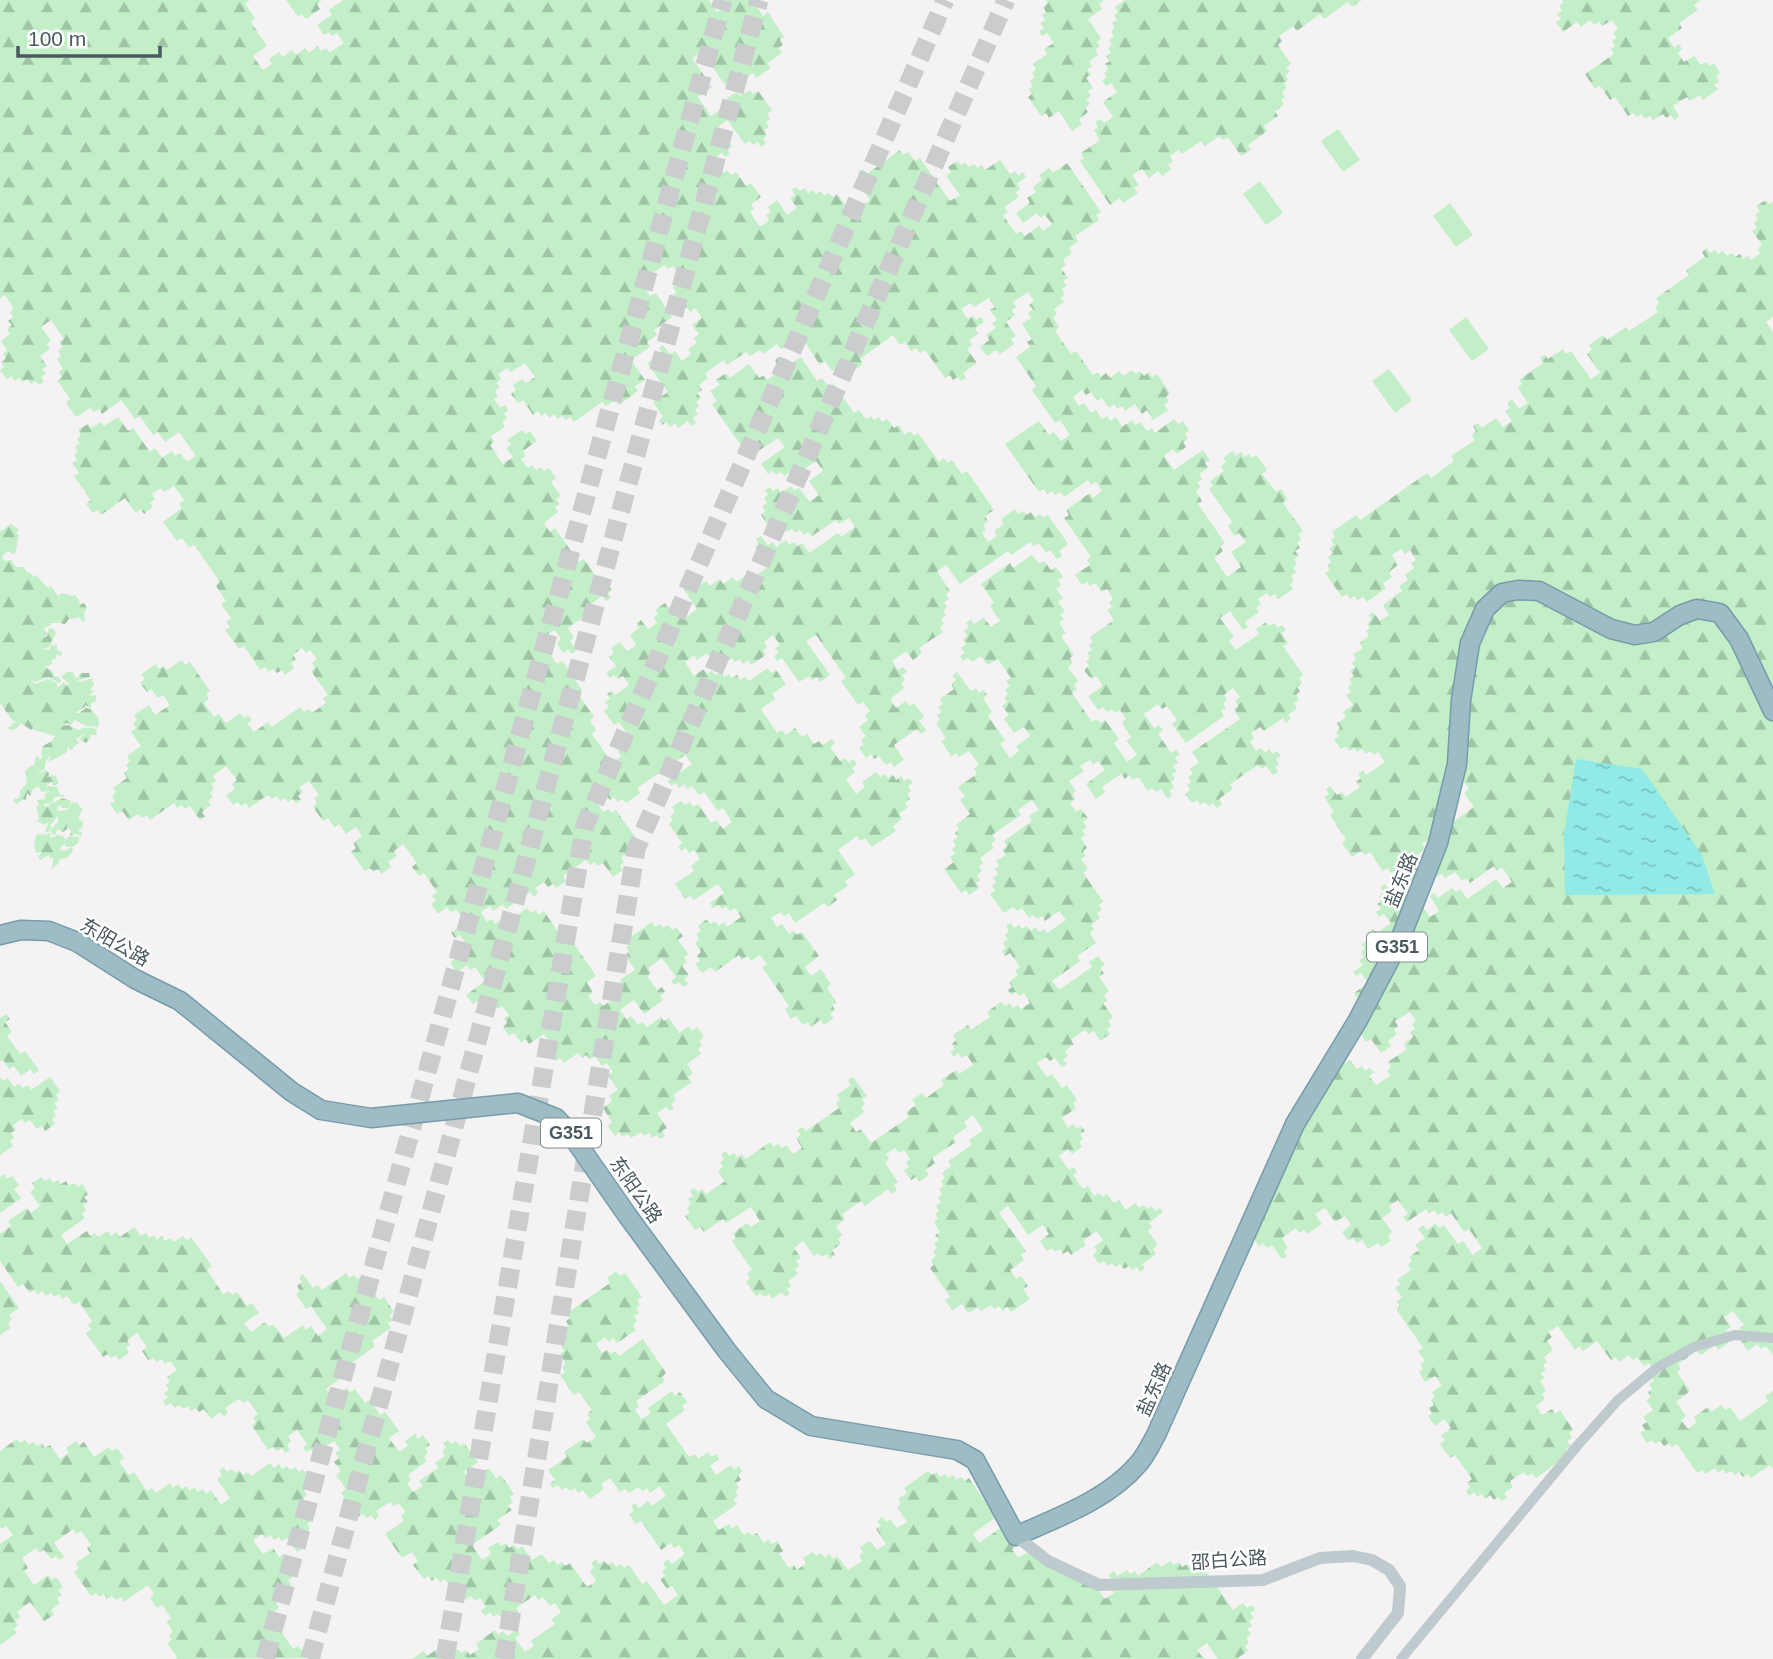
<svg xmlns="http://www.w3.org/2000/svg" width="1773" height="1659" font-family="Helvetica,'Noto Sans SC',sans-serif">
<defs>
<pattern id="forest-firs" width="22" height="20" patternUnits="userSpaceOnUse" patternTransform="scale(1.75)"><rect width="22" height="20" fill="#c3efc8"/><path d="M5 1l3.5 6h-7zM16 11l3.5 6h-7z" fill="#a0c5a6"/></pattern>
<pattern id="water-ripples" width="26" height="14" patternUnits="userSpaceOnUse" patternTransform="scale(1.75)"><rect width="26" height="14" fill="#91eae6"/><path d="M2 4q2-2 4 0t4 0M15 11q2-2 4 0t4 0" fill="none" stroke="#78c1be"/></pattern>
</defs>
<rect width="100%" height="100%" fill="#f4f2f2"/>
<g fill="url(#forest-firs)">
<path d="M 0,0 L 250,0 L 245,4 L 255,18 L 251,22 L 267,46 L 253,56 L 263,70 L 272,64 L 269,59 L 279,52 L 283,57 L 292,50 L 296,55 L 305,48 L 309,53 L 318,46 L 321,51 L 326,48 L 330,52 L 344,43 L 337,33 L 332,36 L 329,32 L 324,35 L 317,25 L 332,15 L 329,10 L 343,0 L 709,0 L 717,12 L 726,5 L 724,0 L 752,0 L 763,16 L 768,12 L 784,37 L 780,40 L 783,45 L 778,48 L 782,53 L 767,63 L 771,68 L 756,78 L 753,73 L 743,80 L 740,75 L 725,85 L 702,52 L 692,58 L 712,87 L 698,97 L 711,116 L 730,103 L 727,98 L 737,92 L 740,96 L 750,90 L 753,94 L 758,91 L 772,110 L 767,114 L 770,119 L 766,122 L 769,127 L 764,130 L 767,135 L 763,139 L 766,143 L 761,147 L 758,142 L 753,145 L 750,141 L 745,144 L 727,120 L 718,127 L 732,146 L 727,149 L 730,154 L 725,157 L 722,153 L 708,163 L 714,172 L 719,169 L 723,173 L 727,170 L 731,175 L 736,172 L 746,186 L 751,183 L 761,197 L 751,204 L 754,209 L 750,212 L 760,227 L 769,220 L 766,215 L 771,212 L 768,207 L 777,200 L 787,215 L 797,208 L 790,198 L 795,195 L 792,190 L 796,187 L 800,191 L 805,188 L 808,193 L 813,190 L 816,194 L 821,191 L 824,196 L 829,193 L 833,197 L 837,194 L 848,208 L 857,202 L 861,206 L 870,200 L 857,181 L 861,177 L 858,172 L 863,169 L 867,174 L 900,150 L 903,155 L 908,152 L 915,161 L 920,158 L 950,201 L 960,195 L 946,176 L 951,172 L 948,167 L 957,161 L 961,165 L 965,162 L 969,167 L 974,164 L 977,168 L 982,165 L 985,170 L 1000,160 L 1010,174 L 1015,171 L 1018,176 L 1023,172 L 1026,177 L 1017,184 L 1020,189 L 1015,192 L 1019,197 L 1004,207 L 1008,212 L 1003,215 L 1016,234 L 1021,231 L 1025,236 L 1039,226 L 1043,231 L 1052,224 L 1045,215 L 1040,218 L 1037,213 L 1023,223 L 1016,213 L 1030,203 L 1027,198 L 1036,192 L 1033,187 L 1042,180 L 1039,175 L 1049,168 L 1053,173 L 1067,163 L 1101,212 L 1096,215 L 1099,220 L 1075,236 L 1078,241 L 1069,248 L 1072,253 L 1063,260 L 1066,265 L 1061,268 L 1068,278 L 1063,281 L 1067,286 L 1062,289 L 1065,294 L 1060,298 L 1064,302 L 1054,309 L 1057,314 L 1053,318 L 1059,327 L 1055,331 L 1071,354 L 1076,351 L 1093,375 L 1098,372 L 1101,377 L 1106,373 L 1110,378 L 1119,371 L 1123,376 L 1132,370 L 1136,374 L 1140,371 L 1144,376 L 1149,372 L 1152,377 L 1157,374 L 1170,393 L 1166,397 L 1169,401 L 1164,405 L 1168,410 L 1153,420 L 1147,410 L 1142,414 L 1135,404 L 1125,411 L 1122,406 L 1117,409 L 1114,404 L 1109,408 L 1102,398 L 1097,401 L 1091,392 L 1086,395 L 1082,390 L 1073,397 L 1079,406 L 1084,403 L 1091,413 L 1096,410 L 1102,419 L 1107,416 L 1111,421 L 1116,417 L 1122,427 L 1132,420 L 1135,425 L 1140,422 L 1147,431 L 1152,428 L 1155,433 L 1174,419 L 1178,424 L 1183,421 L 1189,430 L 1185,434 L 1188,439 L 1183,442 L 1186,447 L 1177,454 L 1173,449 L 1164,456 L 1174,470 L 1203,450 L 1210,460 L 1205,463 L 1208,468 L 1199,474 L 1202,479 L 1197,483 L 1201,487 L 1196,491 L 1202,501 L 1198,504 L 1225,543 L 1220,546 L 1223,551 L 1214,558 L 1227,577 L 1241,567 L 1231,552 L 1246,542 L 1239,533 L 1234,536 L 1228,526 L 1232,522 L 1209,489 L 1213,486 L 1210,481 L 1224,471 L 1221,466 L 1226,462 L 1223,458 L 1232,451 L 1236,456 L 1241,452 L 1244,457 L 1249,454 L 1252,458 L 1257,455 L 1267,470 L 1262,474 L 1276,492 L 1281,489 L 1287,499 L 1283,503 L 1303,531 L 1298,534 L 1301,539 L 1297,543 L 1300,548 L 1295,551 L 1299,556 L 1294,559 L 1297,564 L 1293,568 L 1296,572 L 1291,576 L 1294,580 L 1290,584 L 1293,589 L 1278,599 L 1275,594 L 1270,597 L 1267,593 L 1258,599 L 1261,604 L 1256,608 L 1259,612 L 1245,622 L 1248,627 L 1243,630 L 1230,611 L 1220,618 L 1234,637 L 1229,641 L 1236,650 L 1259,634 L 1256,629 L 1266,622 L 1269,626 L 1274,623 L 1278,628 L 1282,625 L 1286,630 L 1281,633 L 1288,643 L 1283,646 L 1303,675 L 1299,678 L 1302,683 L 1297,687 L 1300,691 L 1296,695 L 1299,700 L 1294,703 L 1297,708 L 1288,715 L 1291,719 L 1286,723 L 1283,718 L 1264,731 L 1260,727 L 1251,733 L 1254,738 L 1250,742 L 1256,751 L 1261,748 L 1265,753 L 1269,749 L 1273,754 L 1277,751 L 1281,756 L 1276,759 L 1279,764 L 1275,767 L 1278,772 L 1273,775 L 1266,766 L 1262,769 L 1258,765 L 1230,784 L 1233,789 L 1219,799 L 1222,804 L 1217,808 L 1213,803 L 1209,806 L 1205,802 L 1200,805 L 1197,800 L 1192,803 L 1185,794 L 1190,790 L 1187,785 L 1191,782 L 1188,777 L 1193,774 L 1190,769 L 1199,762 L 1192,752 L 1240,719 L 1234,709 L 1238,706 L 1235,701 L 1240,697 L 1233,688 L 1224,695 L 1227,700 L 1223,703 L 1226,708 L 1221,711 L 1224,716 L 1186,743 L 1172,724 L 1177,720 L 1167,706 L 1162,709 L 1158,704 L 1144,714 L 1154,728 L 1159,725 L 1163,730 L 1158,734 L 1171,753 L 1176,750 L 1180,754 L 1175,758 L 1178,763 L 1173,766 L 1177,771 L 1172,774 L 1175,779 L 1171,782 L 1174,787 L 1169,791 L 1172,795 L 1168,799 L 1161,789 L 1156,792 L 1152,788 L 1148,791 L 1138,777 L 1133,780 L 1129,775 L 1125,779 L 1121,774 L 1102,787 L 1105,792 L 1096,799 L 1086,784 L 1105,770 L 1098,761 L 1093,764 L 1090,760 L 1080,766 L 1084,771 L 1069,781 L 1076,791 L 1072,794 L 1075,799 L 1070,803 L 1076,812 L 1081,809 L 1088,818 L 1083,822 L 1087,827 L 1082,830 L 1085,835 L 1081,838 L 1087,848 L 1083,851 L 1086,856 L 1081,859 L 1088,869 L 1083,873 L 1103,901 L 1099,905 L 1102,910 L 1097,913 L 1100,918 L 1091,925 L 1094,929 L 1090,933 L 1096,943 L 1077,956 L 1080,961 L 1052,981 L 1059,990 L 1092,967 L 1089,962 L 1098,956 L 1105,965 L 1100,968 L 1104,973 L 1099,977 L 1109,991 L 1104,995 L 1107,1000 L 1103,1003 L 1113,1017 L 1108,1021 L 1111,1026 L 1107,1029 L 1110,1034 L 1100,1041 L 1094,1031 L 1089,1034 L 1085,1030 L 1071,1039 L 1074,1044 L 1065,1051 L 1068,1056 L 1063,1059 L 1067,1064 L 1062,1067 L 1055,1058 L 1050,1061 L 1046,1057 L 1037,1063 L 1047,1077 L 1052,1074 L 1062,1088 L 1067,1085 L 1077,1100 L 1073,1103 L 1076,1108 L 1062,1118 L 1068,1128 L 1073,1124 L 1077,1129 L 1081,1126 L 1085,1131 L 1080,1134 L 1083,1139 L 1079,1142 L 1082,1147 L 1072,1154 L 1068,1149 L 1059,1156 L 1069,1170 L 1074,1167 L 1077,1172 L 1073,1175 L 1083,1189 L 1088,1186 L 1094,1196 L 1099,1193 L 1103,1197 L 1107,1194 L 1114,1203 L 1119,1200 L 1126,1210 L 1135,1203 L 1139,1208 L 1143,1205 L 1147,1209 L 1152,1206 L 1155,1211 L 1160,1208 L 1163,1212 L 1149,1223 L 1152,1227 L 1148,1231 L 1158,1245 L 1153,1249 L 1156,1254 L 1142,1264 L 1145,1268 L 1140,1272 L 1137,1267 L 1132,1270 L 1129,1266 L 1124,1269 L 1120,1264 L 1116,1267 L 1112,1263 L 1108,1266 L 1104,1261 L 1099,1264 L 1093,1255 L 1097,1251 L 1094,1247 L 1103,1240 L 1097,1231 L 1083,1240 L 1086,1245 L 1071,1255 L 1068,1251 L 1063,1254 L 1060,1249 L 1055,1252 L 1052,1248 L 1047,1251 L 1040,1241 L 1049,1234 L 1043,1225 L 1028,1235 L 1008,1206 L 999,1213 L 1026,1251 L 1021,1255 L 1024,1260 L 1010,1270 L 1016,1279 L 1021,1276 L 1028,1286 L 1023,1289 L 1030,1299 L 1011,1312 L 1007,1307 L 1003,1311 L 999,1306 L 994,1309 L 991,1305 L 981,1311 L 978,1307 L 968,1313 L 962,1304 L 952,1310 L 945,1300 L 950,1297 L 930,1268 L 934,1265 L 931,1260 L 936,1256 L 933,1252 L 937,1248 L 934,1243 L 939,1240 L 935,1235 L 940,1232 L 934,1222 L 938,1219 L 935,1214 L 939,1211 L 936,1206 L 941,1202 L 938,1198 L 942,1194 L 939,1189 L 944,1186 L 941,1181 L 945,1178 L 942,1173 L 951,1166 L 948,1161 L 972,1145 L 969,1140 L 983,1130 L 973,1115 L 964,1122 L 967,1127 L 953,1137 L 956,1142 L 932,1158 L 935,1163 L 926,1170 L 929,1175 L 919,1182 L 916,1177 L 911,1180 L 904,1170 L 909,1167 L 906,1162 L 910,1159 L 904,1150 L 899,1153 L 895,1148 L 886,1154 L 889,1159 L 885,1163 L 898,1182 L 894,1185 L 897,1190 L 892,1194 L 888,1189 L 865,1206 L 861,1201 L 842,1214 L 845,1219 L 836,1226 L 842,1235 L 838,1239 L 841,1244 L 832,1250 L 835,1255 L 830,1259 L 827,1254 L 822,1257 L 818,1253 L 814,1256 L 803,1241 L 794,1248 L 801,1258 L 796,1261 L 799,1266 L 795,1269 L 798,1274 L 788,1281 L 791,1286 L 787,1289 L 790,1294 L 785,1297 L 782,1292 L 772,1299 L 769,1294 L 764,1297 L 760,1293 L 756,1296 L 746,1282 L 750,1278 L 747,1273 L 752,1270 L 732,1241 L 736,1238 L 733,1233 L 747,1223 L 751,1227 L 760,1221 L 751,1207 L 726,1223 L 723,1219 L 704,1232 L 700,1227 L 695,1230 L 685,1216 L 690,1212 L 687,1208 L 691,1204 L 688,1199 L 693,1196 L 690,1191 L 694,1188 L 698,1192 L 702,1189 L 706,1194 L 725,1181 L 718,1171 L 723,1167 L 720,1163 L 724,1159 L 721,1154 L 726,1151 L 729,1156 L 734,1153 L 737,1157 L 742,1154 L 746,1159 L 770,1142 L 773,1147 L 778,1144 L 782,1148 L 786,1145 L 793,1154 L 802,1148 L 796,1138 L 801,1135 L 797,1130 L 802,1127 L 806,1131 L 839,1108 L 836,1103 L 840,1100 L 837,1095 L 851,1085 L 848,1080 L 853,1077 L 867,1096 L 862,1099 L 865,1104 L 861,1108 L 864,1112 L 850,1123 L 856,1132 L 861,1129 L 871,1143 L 909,1117 L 906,1112 L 916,1105 L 912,1100 L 922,1093 L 926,1098 L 944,1085 L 941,1080 L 956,1070 L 959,1074 L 973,1065 L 967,1055 L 962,1058 L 958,1053 L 954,1057 L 950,1052 L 955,1049 L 952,1044 L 956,1040 L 953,1035 L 968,1025 L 971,1030 L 990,1017 L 987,1012 L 1001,1002 L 1005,1006 L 1009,1003 L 1013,1008 L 1018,1005 L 1021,1009 L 1030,1003 L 1024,993 L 1019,996 L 1016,992 L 1011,995 L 1008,990 L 1012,987 L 1009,982 L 1018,975 L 1015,970 L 1020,967 L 1010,953 L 1005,956 L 1002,951 L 1006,948 L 1003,943 L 1008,939 L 1005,935 L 1009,931 L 1006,926 L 1011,923 L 1014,928 L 1019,925 L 1022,929 L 1027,926 L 1031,931 L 1035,927 L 1039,932 L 1044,929 L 1047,933 L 1066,920 L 1059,911 L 1045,921 L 1042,916 L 1037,919 L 1033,915 L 1029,918 L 1022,908 L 1017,911 L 1013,907 L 1004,913 L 990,894 L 995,891 L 992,886 L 996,882 L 993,878 L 998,874 L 995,869 L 999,866 L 996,861 L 1006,855 L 1002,850 L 1007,846 L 1004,841 L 1032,821 L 1029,816 L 1039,810 L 1032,800 L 1018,810 L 1021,815 L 992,835 L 996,840 L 991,844 L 994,848 L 980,858 L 983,863 L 979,866 L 982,871 L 977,875 L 980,880 L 976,883 L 979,888 L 969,895 L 966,890 L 961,893 L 944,869 L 954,862 L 950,857 L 955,854 L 952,849 L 956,846 L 953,841 L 958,837 L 955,833 L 959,829 L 956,825 L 970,814 L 960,800 L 965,796 L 958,787 L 977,774 L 974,768 L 979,765 L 969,751 L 959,757 L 956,753 L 951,756 L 941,741 L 946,738 L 936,723 L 940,720 L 937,715 L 942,712 L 938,707 L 943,704 L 940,699 L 954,689 L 951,684 L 956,680 L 952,676 L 957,672 L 971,691 L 976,688 L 979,693 L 984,690 L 987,695 L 983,698 L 992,712 L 988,716 L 1005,740 L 1000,744 L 1010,758 L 1019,751 L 1016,746 L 1030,736 L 1024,727 L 1014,733 L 1004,719 L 1009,715 L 1002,706 L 1007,702 L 1004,698 L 1008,694 L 1005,689 L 1010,686 L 1006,681 L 1011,678 L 998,659 L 988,665 L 981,656 L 972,662 L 968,658 L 963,661 L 960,656 L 965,653 L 961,648 L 966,644 L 963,640 L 967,636 L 964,631 L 969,628 L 966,623 L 971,620 L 974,624 L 984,618 L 991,627 L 1000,621 L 990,606 L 994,603 L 981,584 L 1010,563 L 1013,568 L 1032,555 L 1039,564 L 1044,561 L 1051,570 L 1056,567 L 1063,577 L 1058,580 L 1061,585 L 1056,589 L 1063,598 L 1058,602 L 1065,611 L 1060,615 L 1064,619 L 1059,623 L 1066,633 L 1061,636 L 1074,655 L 1070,658 L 1073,663 L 1068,667 L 1078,681 L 1074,685 L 1077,689 L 1072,693 L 1092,722 L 1097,719 L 1101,723 L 1105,720 L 1119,739 L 1114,743 L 1127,762 L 1137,755 L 1127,741 L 1131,737 L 1122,723 L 1126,719 L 1120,710 L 1115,713 L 1112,709 L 1107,712 L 1103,707 L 1098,710 L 1088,696 L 1103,686 L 1096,676 L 1091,679 L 1084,670 L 1089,666 L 1086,661 L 1090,658 L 1087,653 L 1092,650 L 1089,645 L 1093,642 L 1090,637 L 1114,620 L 1107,610 L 1112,607 L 1109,602 L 1113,599 L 1107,589 L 1102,592 L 1095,583 L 1090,586 L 1087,582 L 1082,585 L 1075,575 L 1090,565 L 1087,560 L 1091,557 L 1064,518 L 1069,515 L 1066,510 L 1090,493 L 1093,498 L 1102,491 L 1096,482 L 1091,485 L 1088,480 L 1064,497 L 1060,492 L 1055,495 L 1052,491 L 1047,494 L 1044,489 L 1039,492 L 1005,444 L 1039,421 L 1049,435 L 1054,432 L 1061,441 L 1070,435 L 1060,420 L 1055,423 L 1032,390 L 1036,386 L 1016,357 L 1030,347 L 1027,342 L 1032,339 L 1022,324 L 1031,318 L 1028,313 L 1033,309 L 1029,305 L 1034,301 L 1028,292 L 1013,302 L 1016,307 L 1012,310 L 1015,315 L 1006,322 L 1016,336 L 1011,339 L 1014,344 L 1000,354 L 996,350 L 987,356 L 980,347 L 989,340 L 986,335 L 996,328 L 992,323 L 997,320 L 990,310 L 995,307 L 989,298 L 974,307 L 970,303 L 961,309 L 968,319 L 973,316 L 976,320 L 981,317 L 984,322 L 975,328 L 978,334 L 969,340 L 972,345 L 967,349 L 977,363 L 963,373 L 966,378 L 961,381 L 958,377 L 953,380 L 950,375 L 945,378 L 925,350 L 920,353 L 916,348 L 911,351 L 905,342 L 900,345 L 893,335 L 860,359 L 863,364 L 849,374 L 845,369 L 840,372 L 837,368 L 832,371 L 825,361 L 820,365 L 804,341 L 789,350 L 786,346 L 781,349 L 777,344 L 763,354 L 760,350 L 750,356 L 746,352 L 727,365 L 724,360 L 705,373 L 708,378 L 699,385 L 702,390 L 697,393 L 701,398 L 696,402 L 699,406 L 695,410 L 698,414 L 693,418 L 696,423 L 691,426 L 688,421 L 678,428 L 675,423 L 670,427 L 667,422 L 662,425 L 659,420 L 663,417 L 653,402 L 668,392 L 647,363 L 662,353 L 659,348 L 663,345 L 670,354 L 675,351 L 682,361 L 691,354 L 688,349 L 697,343 L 694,338 L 699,334 L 692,325 L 702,318 L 695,308 L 690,312 L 687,307 L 682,310 L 672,296 L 676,292 L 673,287 L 678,284 L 675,279 L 679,275 L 673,266 L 668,269 L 664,265 L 646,278 L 649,283 L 644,287 L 650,296 L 656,293 L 672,317 L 654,330 L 657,335 L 647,342 L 650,347 L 631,360 L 645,380 L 635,386 L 638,391 L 619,405 L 616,400 L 606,406 L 602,402 L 574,422 L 570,417 L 566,420 L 562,416 L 557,419 L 554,414 L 549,418 L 546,413 L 541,416 L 538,411 L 533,415 L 523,400 L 518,403 L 511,394 L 516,390 L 513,385 L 522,379 L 526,383 L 535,377 L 525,363 L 511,372 L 507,368 L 498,374 L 501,379 L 496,383 L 500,387 L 495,391 L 498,396 L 494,399 L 500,408 L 505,405 L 508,410 L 504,414 L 507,418 L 502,422 L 505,427 L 491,436 L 494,442 L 490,445 L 503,464 L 513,457 L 506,448 L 511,444 L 507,440 L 522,430 L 525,434 L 530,431 L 537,441 L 523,451 L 526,456 L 521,459 L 528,468 L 532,465 L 536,470 L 541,467 L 544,471 L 549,468 L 556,478 L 551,482 L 561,496 L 556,499 L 560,504 L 555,507 L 558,512 L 544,523 L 550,532 L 555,528 L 579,562 L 584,559 L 597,578 L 602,575 L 612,590 L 608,593 L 611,598 L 606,601 L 602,596 L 589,606 L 592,611 L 587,615 L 590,619 L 586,623 L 582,618 L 568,628 L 574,638 L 570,641 L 576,651 L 572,654 L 568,649 L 563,653 L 557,643 L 561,639 L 555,630 L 545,636 L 548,642 L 544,645 L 557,664 L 562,661 L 569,670 L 574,667 L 577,672 L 572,675 L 582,690 L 578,694 L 594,717 L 590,721 L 596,730 L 592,734 L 612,763 L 621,756 L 618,751 L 623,748 L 619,743 L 629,736 L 619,722 L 614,725 L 604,711 L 609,707 L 605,702 L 610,699 L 607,694 L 612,691 L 615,695 L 629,685 L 623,676 L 618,679 L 614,675 L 610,678 L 606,673 L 616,666 L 609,657 L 614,653 L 611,648 L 620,642 L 627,651 L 636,645 L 630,635 L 639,628 L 636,623 L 641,620 L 648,629 L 657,623 L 654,618 L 658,614 L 655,610 L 665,603 L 675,617 L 680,614 L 684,619 L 697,609 L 684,590 L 689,586 L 686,581 L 690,578 L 694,583 L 699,580 L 702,584 L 707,581 L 710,586 L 720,579 L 723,584 L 733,577 L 736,582 L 751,572 L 754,577 L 768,567 L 762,557 L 757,560 L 753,556 L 758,552 L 755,547 L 759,544 L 756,539 L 761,536 L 768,545 L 773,542 L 776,547 L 786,540 L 789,545 L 794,542 L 797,546 L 802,543 L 809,553 L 838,533 L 841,537 L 855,527 L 849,518 L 839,524 L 836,520 L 812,536 L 808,532 L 804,535 L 800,530 L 795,533 L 792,529 L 787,532 L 780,523 L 776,526 L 772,521 L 767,524 L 761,515 L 765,511 L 762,506 L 767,503 L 764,498 L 768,495 L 765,490 L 770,487 L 773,491 L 778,488 L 781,493 L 791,486 L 794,491 L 799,488 L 810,502 L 819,495 L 809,481 L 823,471 L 816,461 L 792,478 L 789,473 L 784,476 L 781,472 L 776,475 L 772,470 L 768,474 L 761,464 L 785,447 L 778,438 L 754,454 L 751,450 L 746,453 L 712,404 L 717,401 L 710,391 L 720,385 L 716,380 L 726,373 L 730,378 L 749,364 L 759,378 L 764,375 L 767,380 L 776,374 L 773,369 L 778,365 L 775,360 L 779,357 L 783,362 L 788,359 L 791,363 L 801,357 L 817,381 L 822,378 L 829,387 L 834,384 L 854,413 L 859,410 L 866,419 L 871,416 L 874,420 L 879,417 L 882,422 L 887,419 L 894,428 L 899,425 L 905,435 L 910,431 L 914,436 L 918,433 L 939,462 L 944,458 L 947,463 L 952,460 L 962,474 L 967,471 L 994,510 L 985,516 L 988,521 L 983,525 L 986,530 L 982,533 L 988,542 L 997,536 L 994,531 L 1004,524 L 1001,519 L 1015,509 L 1018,514 L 1023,511 L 1027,515 L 1031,512 L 1035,517 L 1040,514 L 1043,518 L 1048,515 L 1068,544 L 1059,551 L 1062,556 L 1057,559 L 1050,550 L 1046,553 L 1039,543 L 1034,546 L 1030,542 L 1011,555 L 1008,551 L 960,584 L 946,565 L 937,571 L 950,591 L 946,594 L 949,599 L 944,602 L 947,607 L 943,611 L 946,615 L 941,619 L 944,624 L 940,627 L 943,632 L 919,648 L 922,653 L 913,660 L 906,651 L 892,661 L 898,670 L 903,667 L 907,672 L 902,675 L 905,680 L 901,684 L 904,688 L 890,699 L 896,708 L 906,701 L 909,706 L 914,703 L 924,717 L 919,721 L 926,730 L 921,734 L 917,729 L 894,745 L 904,760 L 894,767 L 891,762 L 886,765 L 879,756 L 874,759 L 871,754 L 866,758 L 859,748 L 864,745 L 861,740 L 866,736 L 859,727 L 868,720 L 865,715 L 870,711 L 863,702 L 858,705 L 841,681 L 846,678 L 816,635 L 806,641 L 830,675 L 820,682 L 817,677 L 812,680 L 809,676 L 799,682 L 782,658 L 777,661 L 774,656 L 779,653 L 775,648 L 780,645 L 773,635 L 764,642 L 767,647 L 763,650 L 766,655 L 751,665 L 748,660 L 743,664 L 740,659 L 735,662 L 732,658 L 727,661 L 723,656 L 719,659 L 715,655 L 710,658 L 707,653 L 697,660 L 694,655 L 685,662 L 694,676 L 704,669 L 707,674 L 712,671 L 716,675 L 721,672 L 724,677 L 729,674 L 732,678 L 737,675 L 740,680 L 745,677 L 749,681 L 768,668 L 771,673 L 776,670 L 786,684 L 772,694 L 775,699 L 761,709 L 777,733 L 782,730 L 786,735 L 795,728 L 802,737 L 807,734 L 814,744 L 819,741 L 822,745 L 832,739 L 835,743 L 830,747 L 840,761 L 845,758 L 849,763 L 853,759 L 857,764 L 852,768 L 855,772 L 846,779 L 856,794 L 865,787 L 862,782 L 876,772 L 880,777 L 885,774 L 888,778 L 893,775 L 896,780 L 901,776 L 904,781 L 909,778 L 913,783 L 908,786 L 911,791 L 907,794 L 910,799 L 905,803 L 908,807 L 899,814 L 902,819 L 893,826 L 896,831 L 872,847 L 865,838 L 860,841 L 857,836 L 838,850 L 855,874 L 845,881 L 848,886 L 834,895 L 837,900 L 828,907 L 824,903 L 795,923 L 789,913 L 784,916 L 780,912 L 771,918 L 777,927 L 782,924 L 789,934 L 794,931 L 797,935 L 802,932 L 819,956 L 805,967 L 811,976 L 821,969 L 831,984 L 827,988 L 836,1002 L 832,1005 L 835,1010 L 830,1014 L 834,1018 L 824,1025 L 820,1020 L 811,1027 L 808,1022 L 803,1025 L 796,1016 L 791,1019 L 785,1009 L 789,1006 L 762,967 L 767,964 L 760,955 L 751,961 L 747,956 L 742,960 L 739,955 L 715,972 L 711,967 L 702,973 L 695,964 L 700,961 L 697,956 L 701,952 L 695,943 L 699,939 L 696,934 L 701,931 L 698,926 L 707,919 L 710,924 L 715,921 L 719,926 L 724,922 L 727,927 L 741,917 L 735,908 L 730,911 L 726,906 L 722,909 L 718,905 L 713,908 L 710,903 L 724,893 L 718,884 L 694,900 L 690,896 L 685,899 L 675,884 L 694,871 L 691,866 L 700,859 L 694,850 L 689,853 L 686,848 L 681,851 L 678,847 L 682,843 L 669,824 L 673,820 L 670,816 L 675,812 L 672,807 L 681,801 L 685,805 L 690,802 L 693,807 L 698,804 L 711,823 L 716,820 L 723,829 L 732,822 L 723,808 L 718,811 L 704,792 L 699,795 L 692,786 L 688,789 L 684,784 L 679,788 L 676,783 L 671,786 L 668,781 L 692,764 L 685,755 L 637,788 L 640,793 L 626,803 L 623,799 L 618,802 L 614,797 L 610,800 L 606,796 L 597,802 L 603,812 L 608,809 L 612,813 L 616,810 L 640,844 L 621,857 L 624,862 L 620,866 L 623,870 L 613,877 L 603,863 L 598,866 L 595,862 L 590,865 L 586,860 L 563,876 L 566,881 L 556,888 L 553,884 L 548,887 L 544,882 L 535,888 L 538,893 L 534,897 L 530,892 L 506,909 L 503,904 L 493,911 L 490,906 L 481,912 L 487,922 L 492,919 L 495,924 L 505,917 L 508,922 L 527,908 L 531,913 L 536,910 L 539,915 L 544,911 L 560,935 L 566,932 L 596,976 L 587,982 L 593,992 L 588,996 L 595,1005 L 600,1002 L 603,1006 L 622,993 L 619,988 L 624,985 L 620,980 L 635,970 L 625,955 L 629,952 L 626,947 L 631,944 L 628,939 L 652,922 L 655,927 L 660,924 L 663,928 L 668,925 L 672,930 L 676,927 L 683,936 L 678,940 L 688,954 L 684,957 L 687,962 L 682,966 L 689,975 L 684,979 L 688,984 L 683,987 L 679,982 L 675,985 L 671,981 L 676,977 L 662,958 L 648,968 L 651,973 L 647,976 L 657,990 L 662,987 L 665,992 L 660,996 L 663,1000 L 644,1014 L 634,1000 L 620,1010 L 626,1019 L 631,1016 L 638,1025 L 643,1022 L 647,1027 L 661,1017 L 664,1021 L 669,1018 L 679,1033 L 689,1026 L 692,1031 L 697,1027 L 704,1037 L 699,1041 L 702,1045 L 698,1049 L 701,1054 L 687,1064 L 693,1073 L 688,1077 L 692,1082 L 673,1095 L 676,1100 L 671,1104 L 674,1108 L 670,1111 L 666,1107 L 657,1113 L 667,1128 L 662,1131 L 665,1136 L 660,1139 L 657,1135 L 652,1138 L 649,1133 L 644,1136 L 641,1132 L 631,1138 L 628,1134 L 623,1137 L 619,1132 L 615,1136 L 608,1126 L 612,1122 L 603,1108 L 612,1101 L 609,1096 L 618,1090 L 608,1075 L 613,1072 L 607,1063 L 602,1066 L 595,1056 L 590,1059 L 586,1055 L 582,1058 L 578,1053 L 564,1063 L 560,1058 L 556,1061 L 546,1047 L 550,1043 L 544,1034 L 529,1044 L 526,1039 L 521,1043 L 514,1033 L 509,1036 L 503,1027 L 507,1023 L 504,1018 L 509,1015 L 502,1006 L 497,1009 L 494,1004 L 484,1011 L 478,1001 L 473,1004 L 466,995 L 485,981 L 475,967 L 470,970 L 467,965 L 457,972 L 450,962 L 455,959 L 452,954 L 466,944 L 460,935 L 455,938 L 451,933 L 461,926 L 458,921 L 462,918 L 456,909 L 451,912 L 447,907 L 438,914 L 431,904 L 436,901 L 432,896 L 437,892 L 424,873 L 419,876 L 412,867 L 417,863 L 403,844 L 394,851 L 397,856 L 388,862 L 391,867 L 381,874 L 378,869 L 373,872 L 370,868 L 365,871 L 351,852 L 356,848 L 353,843 L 362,836 L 356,827 L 346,834 L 339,824 L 334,827 L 328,818 L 323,821 L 313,807 L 317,803 L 314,798 L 319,795 L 309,781 L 299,787 L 303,792 L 298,796 L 301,800 L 296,804 L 293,799 L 288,802 L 285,798 L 280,801 L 277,796 L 272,799 L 268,795 L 249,808 L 246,803 L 241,806 L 238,802 L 233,805 L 226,795 L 235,789 L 232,784 L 237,780 L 226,766 L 213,776 L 216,781 L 211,784 L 214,789 L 210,793 L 213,797 L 208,801 L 211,805 L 202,812 L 205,817 L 200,820 L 190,806 L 185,809 L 182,805 L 177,808 L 174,803 L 150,820 L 147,815 L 142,818 L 138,814 L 129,820 L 122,811 L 117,814 L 110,804 L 115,801 L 112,796 L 116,792 L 113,788 L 127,778 L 124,773 L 129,769 L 126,765 L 130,761 L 127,756 L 141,746 L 131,732 L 136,728 L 133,724 L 137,720 L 134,715 L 149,705 L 155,715 L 170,705 L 163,695 L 158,698 L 151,689 L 147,692 L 140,683 L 145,679 L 141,674 L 156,664 L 159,669 L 164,666 L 167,670 L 182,660 L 185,665 L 190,662 L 210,691 L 206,694 L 209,699 L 204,703 L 214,717 L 219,714 L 226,723 L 240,713 L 244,718 L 248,715 L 252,720 L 247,723 L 254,732 L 268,722 L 272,727 L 300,707 L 304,712 L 309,709 L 312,713 L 326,703 L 323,698 L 328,695 L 311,671 L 315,668 L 312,663 L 317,659 L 310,650 L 306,653 L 302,648 L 293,655 L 296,660 L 291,663 L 294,668 L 285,675 L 282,670 L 277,673 L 273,669 L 268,672 L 265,667 L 260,670 L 244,646 L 239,649 L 225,630 L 230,627 L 226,622 L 231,618 L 221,604 L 226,601 L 216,586 L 220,582 L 194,545 L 189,547 L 182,538 L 177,541 L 163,522 L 182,508 L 179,504 L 184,500 L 174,486 L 164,492 L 161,488 L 152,494 L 155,499 L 150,503 L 153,507 L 144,514 L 140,509 L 136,513 L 125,498 L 101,515 L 98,510 L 93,513 L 86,504 L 91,500 L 74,476 L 79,473 L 72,463 L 77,460 L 74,455 L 78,452 L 75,447 L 80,443 L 77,439 L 81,435 L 78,430 L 88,424 L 91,428 L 101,422 L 104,426 L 118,417 L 128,431 L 133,428 L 150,452 L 155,448 L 162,458 L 172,451 L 175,456 L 180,453 L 187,462 L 196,456 L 179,432 L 165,442 L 158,432 L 153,435 L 140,416 L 135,419 L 121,400 L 102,414 L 99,409 L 94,412 L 90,408 L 76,417 L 66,403 L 70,399 L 57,380 L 62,377 L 59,372 L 63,369 L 57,359 L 61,356 L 58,351 L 63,347 L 59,342 L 64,339 L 51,320 L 41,327 L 51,341 L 47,344 L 50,349 L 40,356 L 47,366 L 42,369 L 46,374 L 41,377 L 44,382 L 39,385 L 36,381 L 31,384 L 28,379 L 23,382 L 19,378 L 15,381 L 11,376 L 7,380 L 0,370 L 4,367 L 1,362 L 6,358 L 3,354 L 7,350 L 1,341 L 10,334 L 7,329 L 12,325 L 8,321 L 13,317 L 10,312 L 14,309 L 5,295 L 0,298 Z"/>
<path d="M 286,0 L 322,0 L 317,4 L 320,9 L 306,19 L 302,14 L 298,17 Z"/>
<path d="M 1046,0 L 1104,0 L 1099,4 L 1102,9 L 1088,19 L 1101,38 L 1097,42 L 1100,46 L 1095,50 L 1098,55 L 1089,61 L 1092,66 L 1087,70 L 1091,74 L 1086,78 L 1093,88 L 1088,91 L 1091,96 L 1086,99 L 1090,104 L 1085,108 L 1088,112 L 1079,119 L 1082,124 L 1072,131 L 1059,111 L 1049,118 L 1046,113 L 1041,116 L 1028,97 L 1032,94 L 1029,89 L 1033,86 L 1030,81 L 1035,77 L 1032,73 L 1036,69 L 1033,64 L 1047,54 L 1044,49 L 1054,43 L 1047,33 L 1042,36 L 1039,31 L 1044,28 L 1040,23 L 1045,20 L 1042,15 L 1046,12 L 1043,7 L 1048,3 Z"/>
<path d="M 1125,0 L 1362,0 L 1352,7 L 1348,2 L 1324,19 L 1320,14 L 1297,31 L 1293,26 L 1279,36 L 1282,41 L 1278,45 L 1291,64 L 1286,67 L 1290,72 L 1285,75 L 1288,80 L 1284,84 L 1287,88 L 1282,92 L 1285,97 L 1281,100 L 1284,105 L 1275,111 L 1278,116 L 1264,126 L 1267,131 L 1248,145 L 1251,150 L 1241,156 L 1228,137 L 1223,140 L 1219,136 L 1205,146 L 1201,141 L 1182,154 L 1179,150 L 1170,156 L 1173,161 L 1168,165 L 1171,169 L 1162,176 L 1158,171 L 1149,178 L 1142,169 L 1132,175 L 1139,185 L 1134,188 L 1138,193 L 1123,203 L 1120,198 L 1110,205 L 1080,161 L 1084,158 L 1081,153 L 1100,140 L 1094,130 L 1098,127 L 1095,122 L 1100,119 L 1104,123 L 1113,117 L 1103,102 L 1117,92 L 1111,83 L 1106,86 L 1102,81 L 1107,77 L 1104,73 L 1108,69 L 1105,64 L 1110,61 L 1106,56 L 1111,53 L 1108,48 L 1112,45 L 1109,40 L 1114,36 L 1111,31 L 1115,28 L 1112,23 L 1117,20 L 1114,15 L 1118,12 L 1115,7 Z"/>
<path d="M 1562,0 L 1701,0 L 1694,5 L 1698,10 L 1679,23 L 1682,28 L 1668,38 L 1674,48 L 1679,44 L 1682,49 L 1678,53 L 1684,62 L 1694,56 L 1701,65 L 1706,62 L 1709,66 L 1714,63 L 1720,73 L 1716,76 L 1719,81 L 1714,85 L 1718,89 L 1703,100 L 1700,95 L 1690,101 L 1687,97 L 1673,106 L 1679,116 L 1674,120 L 1671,115 L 1666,118 L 1663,114 L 1653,120 L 1650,116 L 1645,119 L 1641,114 L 1637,117 L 1633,113 L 1628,116 L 1615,97 L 1610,100 L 1600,86 L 1595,89 L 1585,74 L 1614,54 L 1611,49 L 1615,46 L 1612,41 L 1617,38 L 1613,33 L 1618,29 L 1612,20 L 1602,26 L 1599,22 L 1594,25 L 1590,20 L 1581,27 L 1577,22 L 1563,32 L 1556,22 L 1561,19 L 1557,14 L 1562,11 L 1559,6 L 1563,3 Z"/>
<path d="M 1766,200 L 1769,204 L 1773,202 L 1773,317 L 1766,322 L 1773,332 L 1773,1355 L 1766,1346 L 1761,1349 L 1757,1344 L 1748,1351 L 1741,1341 L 1746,1338 L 1739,1328 L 1744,1325 L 1733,1311 L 1724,1317 L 1731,1327 L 1726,1330 L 1729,1335 L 1725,1338 L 1728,1343 L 1718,1350 L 1715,1345 L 1701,1355 L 1697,1351 L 1678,1364 L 1681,1369 L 1677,1372 L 1690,1391 L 1676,1402 L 1686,1416 L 1681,1420 L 1688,1429 L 1697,1422 L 1694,1417 L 1708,1407 L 1712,1412 L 1721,1405 L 1725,1410 L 1730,1407 L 1740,1421 L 1768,1401 L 1765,1396 L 1773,1391 L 1773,1469 L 1770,1465 L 1751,1478 L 1748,1474 L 1743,1477 L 1739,1472 L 1735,1475 L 1731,1471 L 1726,1474 L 1723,1469 L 1718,1473 L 1715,1468 L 1705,1474 L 1702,1470 L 1697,1473 L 1677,1444 L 1672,1447 L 1669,1443 L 1664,1446 L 1660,1441 L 1655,1444 L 1652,1440 L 1647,1443 L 1640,1433 L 1645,1430 L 1642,1425 L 1647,1422 L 1643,1417 L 1653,1410 L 1646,1400 L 1651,1397 L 1648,1392 L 1652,1389 L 1649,1384 L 1654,1381 L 1650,1376 L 1655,1372 L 1649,1363 L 1644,1366 L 1637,1357 L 1632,1360 L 1629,1355 L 1619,1362 L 1616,1357 L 1611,1360 L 1597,1341 L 1583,1351 L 1579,1346 L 1575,1350 L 1558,1326 L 1548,1332 L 1552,1337 L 1547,1341 L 1553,1350 L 1544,1357 L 1547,1362 L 1543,1365 L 1546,1370 L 1541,1373 L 1544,1378 L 1540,1381 L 1546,1391 L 1542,1394 L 1545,1399 L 1536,1406 L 1542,1415 L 1552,1409 L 1555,1414 L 1560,1410 L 1573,1430 L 1569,1433 L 1572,1438 L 1567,1441 L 1571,1446 L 1566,1449 L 1569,1454 L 1536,1478 L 1532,1473 L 1527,1476 L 1524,1472 L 1510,1481 L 1513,1487 L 1504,1493 L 1507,1498 L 1502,1501 L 1498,1497 L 1494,1500 L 1490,1495 L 1485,1499 L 1482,1494 L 1477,1497 L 1474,1492 L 1469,1496 L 1466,1491 L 1470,1487 L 1467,1483 L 1472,1479 L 1455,1455 L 1450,1458 L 1440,1444 L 1445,1440 L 1441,1436 L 1451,1428 L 1444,1419 L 1435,1426 L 1428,1416 L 1432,1413 L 1429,1408 L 1434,1405 L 1431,1400 L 1435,1396 L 1432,1392 L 1442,1385 L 1435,1376 L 1425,1382 L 1419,1372 L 1423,1369 L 1420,1364 L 1425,1361 L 1418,1351 L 1423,1348 L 1396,1309 L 1400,1306 L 1397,1301 L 1402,1297 L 1395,1288 L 1400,1284 L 1397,1280 L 1411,1270 L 1408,1265 L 1412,1261 L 1409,1257 L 1419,1250 L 1415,1245 L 1425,1238 L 1418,1229 L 1423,1225 L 1427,1230 L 1436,1223 L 1439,1228 L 1444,1225 L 1458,1244 L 1463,1241 L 1473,1255 L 1482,1248 L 1469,1229 L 1464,1232 L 1451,1213 L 1446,1217 L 1442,1212 L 1438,1215 L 1434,1210 L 1429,1214 L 1426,1209 L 1407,1222 L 1403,1217 L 1408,1214 L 1398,1200 L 1389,1206 L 1392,1211 L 1382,1218 L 1392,1232 L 1388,1236 L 1391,1241 L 1381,1247 L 1378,1243 L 1368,1249 L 1362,1240 L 1357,1243 L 1353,1238 L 1348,1241 L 1342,1232 L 1351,1225 L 1345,1216 L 1335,1222 L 1325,1208 L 1315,1214 L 1322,1224 L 1307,1234 L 1304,1230 L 1299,1233 L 1296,1228 L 1282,1238 L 1288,1248 L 1284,1251 L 1287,1256 L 1282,1259 L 1272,1245 L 1267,1248 L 1263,1243 L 1259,1246 L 1245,1227 L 1253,1207 L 1250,1203 L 1268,1189 L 1273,1164 L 1297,1148 L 1294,1143 L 1298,1139 L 1288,1125 L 1294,1113 L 1291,1108 L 1305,1098 L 1302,1094 L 1340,1067 L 1337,1062 L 1342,1058 L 1346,1063 L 1350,1060 L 1357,1069 L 1362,1066 L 1365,1071 L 1370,1068 L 1374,1072 L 1369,1076 L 1376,1085 L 1390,1076 L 1387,1071 L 1391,1067 L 1388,1062 L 1407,1049 L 1404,1044 L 1413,1037 L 1410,1032 L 1415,1029 L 1412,1024 L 1416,1021 L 1410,1012 L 1395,1021 L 1398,1026 L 1394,1030 L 1397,1034 L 1388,1041 L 1391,1046 L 1381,1053 L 1371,1039 L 1366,1042 L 1356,1027 L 1360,1002 L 1354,993 L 1368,983 L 1361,973 L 1356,976 L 1353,972 L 1363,965 L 1359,960 L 1364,957 L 1361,952 L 1365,948 L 1362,944 L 1372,937 L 1368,932 L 1373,929 L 1377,933 L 1391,923 L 1384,914 L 1379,917 L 1376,912 L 1381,909 L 1377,904 L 1382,901 L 1379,896 L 1384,892 L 1380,888 L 1385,884 L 1389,889 L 1393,886 L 1400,895 L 1405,892 L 1408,897 L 1413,893 L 1430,917 L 1439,911 L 1430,896 L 1434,893 L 1438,898 L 1452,888 L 1456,892 L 1460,889 L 1467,899 L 1496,879 L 1503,888 L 1512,882 L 1502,867 L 1497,871 L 1494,866 L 1470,883 L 1466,878 L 1462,881 L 1455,872 L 1445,878 L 1442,874 L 1437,877 L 1434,872 L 1446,827 L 1474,807 L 1464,793 L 1469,789 L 1459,775 L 1448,790 L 1458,804 L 1434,821 L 1438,826 L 1428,833 L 1431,838 L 1422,844 L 1425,849 L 1416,856 L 1419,861 L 1414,864 L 1417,869 L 1413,872 L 1416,877 L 1406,884 L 1396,870 L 1391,873 L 1388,868 L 1383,871 L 1370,852 L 1365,855 L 1361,851 L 1352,857 L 1342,843 L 1346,839 L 1330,815 L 1334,812 L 1324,797 L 1329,794 L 1326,789 L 1330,786 L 1337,795 L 1342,792 L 1346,797 L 1360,787 L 1356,782 L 1361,778 L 1358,774 L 1363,770 L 1366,775 L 1385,762 L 1378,752 L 1374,755 L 1370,751 L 1366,754 L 1362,749 L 1357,752 L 1354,748 L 1349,751 L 1346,746 L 1341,749 L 1334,740 L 1339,736 L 1336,732 L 1340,728 L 1337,723 L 1346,717 L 1343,712 L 1353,705 L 1346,695 L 1351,692 L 1348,687 L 1352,684 L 1349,679 L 1354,676 L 1350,671 L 1355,667 L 1352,663 L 1356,659 L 1353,654 L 1363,648 L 1359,643 L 1369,636 L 1366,631 L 1370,628 L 1367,623 L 1372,620 L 1369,615 L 1373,612 L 1380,621 L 1389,615 L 1383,605 L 1402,591 L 1399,586 L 1408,580 L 1405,575 L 1414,568 L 1411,563 L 1416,560 L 1410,550 L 1405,554 L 1401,549 L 1392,555 L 1398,565 L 1389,572 L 1392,577 L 1383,583 L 1386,588 L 1367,602 L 1363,597 L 1358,600 L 1355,596 L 1350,599 L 1347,594 L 1342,597 L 1325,573 L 1330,570 L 1327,565 L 1331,562 L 1328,557 L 1333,553 L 1329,549 L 1334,545 L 1331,540 L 1335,537 L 1332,532 L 1356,515 L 1360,520 L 1427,473 L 1431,478 L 1454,461 L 1451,456 L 1475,440 L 1472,435 L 1476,431 L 1473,426 L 1478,423 L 1482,428 L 1496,418 L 1503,427 L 1512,421 L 1505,411 L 1510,408 L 1507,403 L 1512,399 L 1519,409 L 1528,403 L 1518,388 L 1522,384 L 1519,380 L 1543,363 L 1540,358 L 1545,355 L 1548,359 L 1563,349 L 1566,354 L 1571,351 L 1591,379 L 1600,373 L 1587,354 L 1592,350 L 1589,345 L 1603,335 L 1607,340 L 1626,327 L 1629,331 L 1658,312 L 1655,307 L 1659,303 L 1656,298 L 1689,275 L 1686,270 L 1705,257 L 1702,252 L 1707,248 L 1710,253 L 1715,250 L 1718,254 L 1723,251 L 1727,256 L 1732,253 L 1735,257 L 1740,254 L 1743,259 L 1748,256 L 1751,260 L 1760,254 L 1758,249 L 1762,245 L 1752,231 L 1757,228 L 1754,223 L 1758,219 L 1755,215 L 1760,211 L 1756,206 Z"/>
<path d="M 11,524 L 19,530 L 16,532 L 19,536 C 15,542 19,549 14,554 L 8,551 L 2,556 L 4,561 L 11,560 L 16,567 L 23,567 L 28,573 L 30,572 L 34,577 L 36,575 L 48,588 L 51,586 L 58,596 L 62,593 L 72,596 L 75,595 L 81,604 L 84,603 L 87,608 L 84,613 L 85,620 L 83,622 L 78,616 L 78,618 L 69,619 L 65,624 L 59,623 L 61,619 L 58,623 L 50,623 L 50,626 L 43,628 L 47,633 L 43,638 L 47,636 L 49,628 L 54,629 L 56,633 L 48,648 L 41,649 L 50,650 L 50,644 L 52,644 L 53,646 L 57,645 L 57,650 L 62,652 L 61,656 L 56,655 L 56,658 L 49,662 L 52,661 L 52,664 L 45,667 L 53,672 L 54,676 L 59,677 L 61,682 L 59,683 L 48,677 L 35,682 L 29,678 L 35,684 L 48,679 L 57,683 L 57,688 L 64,682 L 67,686 L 69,684 L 61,677 L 67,672 L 73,672 L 75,677 L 78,678 L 80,673 L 89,673 L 90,677 L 77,680 L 81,682 L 92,678 L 94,685 L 90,690 L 94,691 L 89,696 L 97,695 L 95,702 L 91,703 L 91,708 L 85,705 L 85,707 L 75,713 L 79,713 L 86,708 L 91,709 L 99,719 L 98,727 L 86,726 L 75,720 L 71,725 L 67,723 L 60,726 L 68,725 L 79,730 C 86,726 90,728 97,729 L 96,735 L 90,735 L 91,737 L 86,743 L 79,739 L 85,733 L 76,739 L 79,743 L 73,747 L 73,749 L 70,750 L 68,746 L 67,752 L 49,762 L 50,755 L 45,763 L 45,769 L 35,775 L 47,770 L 50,774 L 46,778 L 52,775 L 56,776 L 59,784 L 53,786 L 52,781 L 46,786 L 57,787 L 60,794 L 65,796 L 55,797 L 52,803 L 44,804 L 45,807 L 62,798 L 71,801 L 68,808 L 62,808 L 60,805 L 57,808 L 58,811 L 67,810 L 72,802 L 78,803 L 80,808 L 83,808 L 78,818 L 83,822 L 83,826 L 78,831 L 82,832 L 81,836 L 75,834 L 71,836 L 79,837 L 79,842 L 73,847 L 66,847 L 65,844 L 59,849 L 64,851 L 72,847 L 73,851 L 68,857 L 59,860 L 58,864 L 52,869 L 53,858 L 50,858 L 49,855 L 40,860 L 38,857 L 42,852 L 36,853 L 34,844 L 36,835 L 40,833 L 42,836 L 42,833 L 45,835 L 50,833 L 51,838 L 57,835 L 63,836 L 66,840 L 72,832 L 67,826 L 67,829 L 63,832 L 57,829 L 56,834 L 53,835 L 50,831 L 58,822 L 58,816 L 50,825 L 52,828 L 47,833 L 45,831 L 49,822 L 44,825 L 37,821 L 39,818 L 36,806 L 39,806 L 37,800 L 46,799 L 44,795 L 50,791 L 41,792 L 39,786 L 33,789 L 30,796 L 27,793 L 26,800 L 23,799 L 17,804 L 14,802 L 14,798 L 17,799 L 20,796 L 20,789 L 25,791 L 22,788 L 25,786 L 27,780 L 25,772 L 30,766 L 34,766 L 36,756 L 39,757 L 39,761 L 43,756 L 41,755 L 43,746 L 52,741 L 55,736 L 34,730 L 35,727 L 31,730 L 21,723 L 16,729 L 10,730 L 8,728 L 16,721 L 13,721 L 0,703 L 0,532 Z"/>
<path d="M 6,1014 L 10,1019 L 5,1022 L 12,1032 L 7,1036 L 20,1054 L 25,1051 L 39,1070 L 34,1074 L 30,1069 L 21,1076 L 14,1066 L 9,1069 L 3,1060 L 0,1061 L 0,1018 Z"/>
<path d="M 0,1077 L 3,1081 L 8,1078 L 14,1087 L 19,1084 L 23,1088 L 28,1085 L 31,1090 L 50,1077 L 60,1091 L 56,1095 L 59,1100 L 54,1103 L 58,1108 L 53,1111 L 56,1116 L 52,1119 L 55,1124 L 45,1131 L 42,1126 L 37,1129 L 30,1120 L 25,1123 L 22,1119 L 13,1125 L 16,1130 L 11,1133 L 14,1138 L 10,1141 L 13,1146 L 0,1155 Z"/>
<path d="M 4,1174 L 7,1179 L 12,1176 L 19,1185 L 14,1189 L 21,1198 L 0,1213 L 0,1177 Z"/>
<path d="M 41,1177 L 45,1181 L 50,1178 L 53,1183 L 58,1180 L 61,1184 L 66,1181 L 69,1186 L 74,1183 L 78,1187 L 82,1184 L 89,1194 L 84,1197 L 88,1202 L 83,1205 L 86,1210 L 82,1214 L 85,1218 L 61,1235 L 67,1244 L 87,1231 L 90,1236 L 95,1233 L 98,1237 L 108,1231 L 111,1236 L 116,1232 L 120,1237 L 134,1227 L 141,1236 L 146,1233 L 149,1238 L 154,1235 L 157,1240 L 162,1236 L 165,1241 L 170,1238 L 174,1242 L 183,1236 L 187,1241 L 191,1237 L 212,1266 L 207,1270 L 223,1294 L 229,1291 L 232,1295 L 237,1292 L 247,1306 L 252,1303 L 259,1313 L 244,1323 L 251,1332 L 265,1322 L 269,1327 L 273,1324 L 284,1338 L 303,1325 L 306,1330 L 311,1326 L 318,1336 L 327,1329 L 311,1306 L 306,1309 L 296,1294 L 300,1291 L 297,1286 L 302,1282 L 299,1278 L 303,1274 L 313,1288 L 318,1285 L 322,1290 L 346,1273 L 349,1278 L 354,1275 L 357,1279 L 362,1276 L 379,1300 L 384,1297 L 394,1312 L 389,1315 L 393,1320 L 388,1323 L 391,1328 L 372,1341 L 375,1346 L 352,1363 L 355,1368 L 350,1372 L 353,1376 L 348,1380 L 345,1375 L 326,1389 L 333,1398 L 347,1388 L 350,1392 L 355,1389 L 365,1403 L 370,1400 L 380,1415 L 385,1412 L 399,1431 L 389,1438 L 399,1452 L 408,1446 L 405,1441 L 415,1434 L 418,1439 L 423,1435 L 430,1445 L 425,1448 L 428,1453 L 424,1457 L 427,1461 L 408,1475 L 411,1480 L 407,1483 L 413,1492 L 423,1486 L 419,1481 L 438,1468 L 435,1463 L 445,1456 L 442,1451 L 446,1448 L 443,1443 L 448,1440 L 451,1444 L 456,1441 L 460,1446 L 464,1443 L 478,1462 L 464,1472 L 473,1486 L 483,1480 L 480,1475 L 489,1468 L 496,1478 L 501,1475 L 514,1494 L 510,1497 L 513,1502 L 508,1506 L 512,1510 L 497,1520 L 501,1525 L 472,1545 L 482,1560 L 491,1554 L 488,1548 L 498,1542 L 501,1546 L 506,1543 L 509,1548 L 514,1545 L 518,1549 L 522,1546 L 532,1560 L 542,1554 L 549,1563 L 554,1560 L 557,1565 L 562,1562 L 565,1566 L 570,1563 L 587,1587 L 596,1581 L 590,1571 L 594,1567 L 591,1563 L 596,1559 L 599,1564 L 604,1561 L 608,1565 L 612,1562 L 616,1567 L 621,1564 L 624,1568 L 629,1565 L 642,1584 L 647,1581 L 664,1605 L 678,1595 L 672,1586 L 667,1589 L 660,1579 L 665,1576 L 662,1571 L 666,1568 L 663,1563 L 668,1559 L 672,1564 L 685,1554 L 679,1545 L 674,1548 L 671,1543 L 661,1550 L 641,1521 L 636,1524 L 629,1514 L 634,1511 L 631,1506 L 635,1503 L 639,1508 L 648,1501 L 652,1506 L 666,1496 L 660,1486 L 650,1493 L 647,1488 L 642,1491 L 638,1487 L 629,1493 L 625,1489 L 620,1492 L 610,1478 L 601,1484 L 604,1489 L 590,1499 L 583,1490 L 578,1493 L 575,1488 L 570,1491 L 566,1487 L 562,1490 L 558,1485 L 553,1488 L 550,1483 L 555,1480 L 548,1470 L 567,1457 L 564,1452 L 583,1439 L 587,1443 L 596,1437 L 586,1422 L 590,1419 L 587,1414 L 592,1410 L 579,1392 L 574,1395 L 560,1375 L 565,1372 L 562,1367 L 566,1364 L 560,1354 L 564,1351 L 561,1346 L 566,1342 L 563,1338 L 567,1334 L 564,1329 L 569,1326 L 566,1321 L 570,1318 L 567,1313 L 610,1283 L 607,1278 L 616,1271 L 620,1276 L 625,1273 L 642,1297 L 637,1300 L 640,1305 L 636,1308 L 639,1313 L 634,1316 L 637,1321 L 633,1325 L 636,1330 L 617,1343 L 613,1338 L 609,1342 L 605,1337 L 596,1344 L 602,1353 L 607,1350 L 611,1354 L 615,1351 L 619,1356 L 643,1339 L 666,1373 L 662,1377 L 665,1381 L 636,1401 L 639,1406 L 635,1410 L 641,1419 L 651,1413 L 648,1408 L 672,1391 L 675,1396 L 680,1392 L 687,1402 L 682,1406 L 685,1410 L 666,1424 L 689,1457 L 695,1454 L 698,1459 L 708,1452 L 711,1457 L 716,1454 L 719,1459 L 710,1466 L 716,1475 L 731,1465 L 734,1470 L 739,1466 L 742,1471 L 738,1475 L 741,1480 L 736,1483 L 739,1488 L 735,1491 L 738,1496 L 733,1499 L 737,1504 L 713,1521 L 719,1530 L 729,1524 L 732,1529 L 737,1525 L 744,1535 L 749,1532 L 752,1536 L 757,1533 L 764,1543 L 768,1539 L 772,1544 L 777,1541 L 783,1551 L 779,1554 L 789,1568 L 794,1565 L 797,1570 L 806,1563 L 803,1558 L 813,1552 L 816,1556 L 821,1553 L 825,1558 L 829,1554 L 833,1559 L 837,1556 L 848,1570 L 862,1561 L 859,1556 L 863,1552 L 860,1547 L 870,1541 L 877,1550 L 886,1544 L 876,1529 L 881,1526 L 877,1521 L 882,1517 L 886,1522 L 890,1519 L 897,1528 L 907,1522 L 897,1507 L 901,1504 L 898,1499 L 907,1493 L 904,1488 L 928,1471 L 932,1475 L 937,1472 L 940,1477 L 945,1474 L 948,1478 L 953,1475 L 956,1480 L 961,1477 L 965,1481 L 969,1478 L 989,1507 L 994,1504 L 996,1517 L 973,1534 L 979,1543 L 1008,1523 L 1022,1542 L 1012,1549 L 1018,1558 L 1033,1549 L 1091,1580 L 1105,1599 L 1114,1593 L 1107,1583 L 1112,1580 L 1109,1575 L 1114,1571 L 1117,1576 L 1127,1570 L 1130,1574 L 1135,1571 L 1138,1576 L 1157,1562 L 1161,1567 L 1170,1561 L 1174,1565 L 1179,1562 L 1182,1567 L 1187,1564 L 1190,1568 L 1195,1565 L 1199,1570 L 1203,1567 L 1233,1610 L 1243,1603 L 1247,1608 L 1252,1605 L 1255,1610 L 1250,1613 L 1254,1618 L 1249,1621 L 1252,1626 L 1247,1629 L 1251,1634 L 1246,1638 L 1249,1642 L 1245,1646 L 1248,1651 L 1239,1657 L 1239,1659 L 1218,1659 L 1207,1643 L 1197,1650 L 1204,1659 L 412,1659 L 424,1651 L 427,1656 L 437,1649 L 440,1654 L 450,1647 L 453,1652 L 458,1649 L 461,1653 L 466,1650 L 470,1655 L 479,1649 L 476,1644 L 495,1630 L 498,1635 L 503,1631 L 507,1636 L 516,1630 L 520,1634 L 515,1638 L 525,1652 L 534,1646 L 531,1641 L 555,1624 L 552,1619 L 561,1612 L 555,1603 L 550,1606 L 543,1597 L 538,1600 L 535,1595 L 516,1608 L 519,1613 L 509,1620 L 506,1615 L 501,1618 L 498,1614 L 493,1617 L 490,1612 L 485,1616 L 481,1611 L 486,1607 L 480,1598 L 475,1601 L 471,1596 L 466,1600 L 463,1595 L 458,1598 L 445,1579 L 440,1582 L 436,1577 L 432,1581 L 428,1576 L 424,1579 L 413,1565 L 418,1561 L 412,1552 L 402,1558 L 385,1534 L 404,1521 L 401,1516 L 405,1512 L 399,1503 L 394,1506 L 390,1502 L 376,1511 L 379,1516 L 375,1520 L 371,1515 L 367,1518 L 363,1514 L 358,1517 L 355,1512 L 350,1515 L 343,1506 L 348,1502 L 341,1493 L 346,1489 L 336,1475 L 341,1471 L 334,1462 L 339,1458 L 335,1453 L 340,1450 L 334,1441 L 314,1454 L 311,1449 L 306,1452 L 303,1448 L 307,1444 L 297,1430 L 288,1436 L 291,1441 L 287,1445 L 290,1450 L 285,1453 L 282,1448 L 277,1451 L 273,1447 L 268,1450 L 252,1426 L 256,1422 L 253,1417 L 258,1414 L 248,1400 L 243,1403 L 239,1399 L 225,1408 L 228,1413 L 224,1417 L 220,1412 L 211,1419 L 204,1409 L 199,1412 L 196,1408 L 191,1411 L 188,1406 L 183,1409 L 179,1405 L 175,1408 L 171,1403 L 166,1406 L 163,1401 L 168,1398 L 164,1393 L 169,1390 L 166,1385 L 170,1382 L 167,1377 L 177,1370 L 170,1361 L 165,1364 L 162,1359 L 157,1362 L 153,1358 L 149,1361 L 142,1351 L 147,1347 L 137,1333 L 127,1340 L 130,1345 L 126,1348 L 129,1353 L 119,1360 L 116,1355 L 111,1358 L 108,1354 L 103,1357 L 86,1333 L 91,1329 L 88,1325 L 92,1321 L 79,1302 L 74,1305 L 67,1296 L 62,1299 L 59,1294 L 54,1297 L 51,1293 L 46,1296 L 42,1291 L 38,1295 L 34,1290 L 30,1293 L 23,1284 L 18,1287 L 0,1261 L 0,1234 L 11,1226 L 8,1221 L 27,1208 L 31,1213 L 40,1206 L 30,1192 L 35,1188 L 32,1183 Z"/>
<path d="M 0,1281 L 19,1308 L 9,1315 L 12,1319 L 8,1323 L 11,1328 L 0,1335 Z"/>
<path d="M 17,1439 L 20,1443 L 25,1440 L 29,1445 L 33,1442 L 37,1446 L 42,1443 L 45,1448 L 50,1445 L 60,1459 L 69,1453 L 66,1448 L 76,1441 L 79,1445 L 84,1442 L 94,1457 L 109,1447 L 112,1451 L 117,1448 L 124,1458 L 119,1462 L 129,1475 L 134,1472 L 147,1491 L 152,1488 L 156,1493 L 170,1483 L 173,1488 L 178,1484 L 182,1489 L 186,1486 L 190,1491 L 194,1487 L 198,1492 L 203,1489 L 206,1494 L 211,1490 L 221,1505 L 230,1498 L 217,1479 L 222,1475 L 219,1471 L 223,1467 L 227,1472 L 231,1469 L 235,1473 L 240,1470 L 243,1475 L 248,1472 L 251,1476 L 270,1463 L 274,1468 L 279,1464 L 282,1469 L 287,1466 L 290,1470 L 295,1467 L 299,1472 L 303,1469 L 310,1479 L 306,1482 L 309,1487 L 304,1490 L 307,1495 L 303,1498 L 306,1503 L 296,1510 L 303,1519 L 308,1516 L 311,1521 L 307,1524 L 310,1529 L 305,1533 L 308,1537 L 304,1541 L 307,1546 L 297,1552 L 287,1538 L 282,1541 L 279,1537 L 274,1540 L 271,1535 L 266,1538 L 262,1534 L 253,1540 L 263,1554 L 273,1548 L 279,1557 L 284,1554 L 294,1569 L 290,1572 L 293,1577 L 288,1580 L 291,1585 L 287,1589 L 290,1593 L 276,1603 L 279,1608 L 270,1615 L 293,1649 L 298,1646 L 301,1650 L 306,1647 L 313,1656 L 318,1653 L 321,1658 L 176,1659 L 177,1657 L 167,1643 L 172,1640 L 169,1635 L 173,1632 L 167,1622 L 171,1618 L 162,1605 L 157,1608 L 150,1598 L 154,1594 L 148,1585 L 124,1602 L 121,1597 L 116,1600 L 112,1596 L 107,1599 L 104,1594 L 99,1597 L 96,1593 L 91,1596 L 74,1572 L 79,1568 L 76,1563 L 90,1553 L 87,1548 L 91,1545 L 81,1531 L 76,1534 L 73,1529 L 54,1543 L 64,1557 L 59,1560 L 56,1556 L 51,1559 L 44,1550 L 39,1553 L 36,1548 L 22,1558 L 28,1568 L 24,1571 L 34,1585 L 48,1575 L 52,1580 L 56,1577 L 63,1587 L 58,1590 L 62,1595 L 57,1598 L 60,1603 L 51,1610 L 54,1615 L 44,1621 L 30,1602 L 17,1612 L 20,1617 L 15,1620 L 18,1625 L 14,1629 L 17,1633 L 0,1645 L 0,1544 L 13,1535 L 6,1526 L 1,1529 L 0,1527 L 0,1451 Z"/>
</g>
<g fill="#c3efc8">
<path d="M 1338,129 L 1360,160 L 1343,172 L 1321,141 Z"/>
<path d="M 1260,181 L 1283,213 L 1266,225 L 1243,194 Z"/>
<path d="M 1450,203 L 1473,235 L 1456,247 L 1433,216 Z"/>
<path d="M 1466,317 L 1489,349 L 1472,361 L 1449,330 Z"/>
<path d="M 1389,369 L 1412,400 L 1395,413 L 1372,381 Z"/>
</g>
<path fill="url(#water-ripples)" d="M 1576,759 L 1642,769 L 1702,855 L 1715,894 L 1565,895 L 1564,834 Z"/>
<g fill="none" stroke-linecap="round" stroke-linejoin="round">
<g stroke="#cacccd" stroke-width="19" stroke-dasharray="19 10" stroke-linecap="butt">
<path d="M 265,1659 L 723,0"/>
<path d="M 310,1659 L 759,0"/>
<path d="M 445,1659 L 585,825 L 945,0"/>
<path d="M 504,1659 L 636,849 L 1006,0"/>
</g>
<defs>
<path id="trunk" d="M 0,935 L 21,930 L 49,931 L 77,942 L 135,979 L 180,1001 L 292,1092 L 321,1110 L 371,1118 L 518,1103 L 556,1118 L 570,1133 L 627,1215 L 727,1351 L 766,1399 L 811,1426 L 957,1450 L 975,1460 L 1016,1536 C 1058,1517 1108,1500 1139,1463 C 1146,1455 1151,1444 1156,1435 L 1295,1124 L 1358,1020 L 1399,942 L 1438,843 L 1457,764 L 1461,700 L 1470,643 L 1485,609 L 1502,593 L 1518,590 L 1539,591 L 1611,629 L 1635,635 L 1654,632 L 1680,615 L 1697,609 L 1720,613 L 1739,639 L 1773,711"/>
</defs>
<use href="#trunk" stroke="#769caa" stroke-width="21"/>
<path stroke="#becacd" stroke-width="10" d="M 1401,1659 L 1577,1446 L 1618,1400 L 1658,1367 L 1694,1347 L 1735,1335 L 1773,1338"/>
<path stroke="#becacd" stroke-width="12" d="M 1016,1536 L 1048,1561 L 1099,1585 L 1263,1580 L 1320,1558 L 1353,1556 L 1372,1560 L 1389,1570 L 1400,1586 L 1398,1613 L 1362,1659"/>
<use href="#trunk" stroke="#9ebcc6" stroke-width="18"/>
</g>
<g text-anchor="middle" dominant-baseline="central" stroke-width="5" stroke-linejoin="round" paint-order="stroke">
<g fill="#fff" stroke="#808c8f" stroke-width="2">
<rect x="1367" y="932.5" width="60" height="29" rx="5"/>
<rect x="541" y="1118.5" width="60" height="29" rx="5"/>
</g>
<g font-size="18" font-weight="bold" fill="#4a5a5f">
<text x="1397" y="947">G351</text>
<text x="571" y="1133">G351</text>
</g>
<g font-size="19" fill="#4a5a5f" stroke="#fff">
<text transform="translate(1401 880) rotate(-68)">盐东路</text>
<text transform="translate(115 942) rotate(30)">东阳公路</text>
<text transform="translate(636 1190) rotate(55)">东阳公路</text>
<text transform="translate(1154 1389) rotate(-66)">盐东路</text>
<text transform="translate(1229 1560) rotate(-4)">邵白公路</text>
</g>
</g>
<path d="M18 46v10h142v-10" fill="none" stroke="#4a5a5f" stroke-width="3.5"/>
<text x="28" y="46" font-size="21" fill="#4a5a5f" stroke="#ffffff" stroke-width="5" paint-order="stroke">100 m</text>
</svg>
